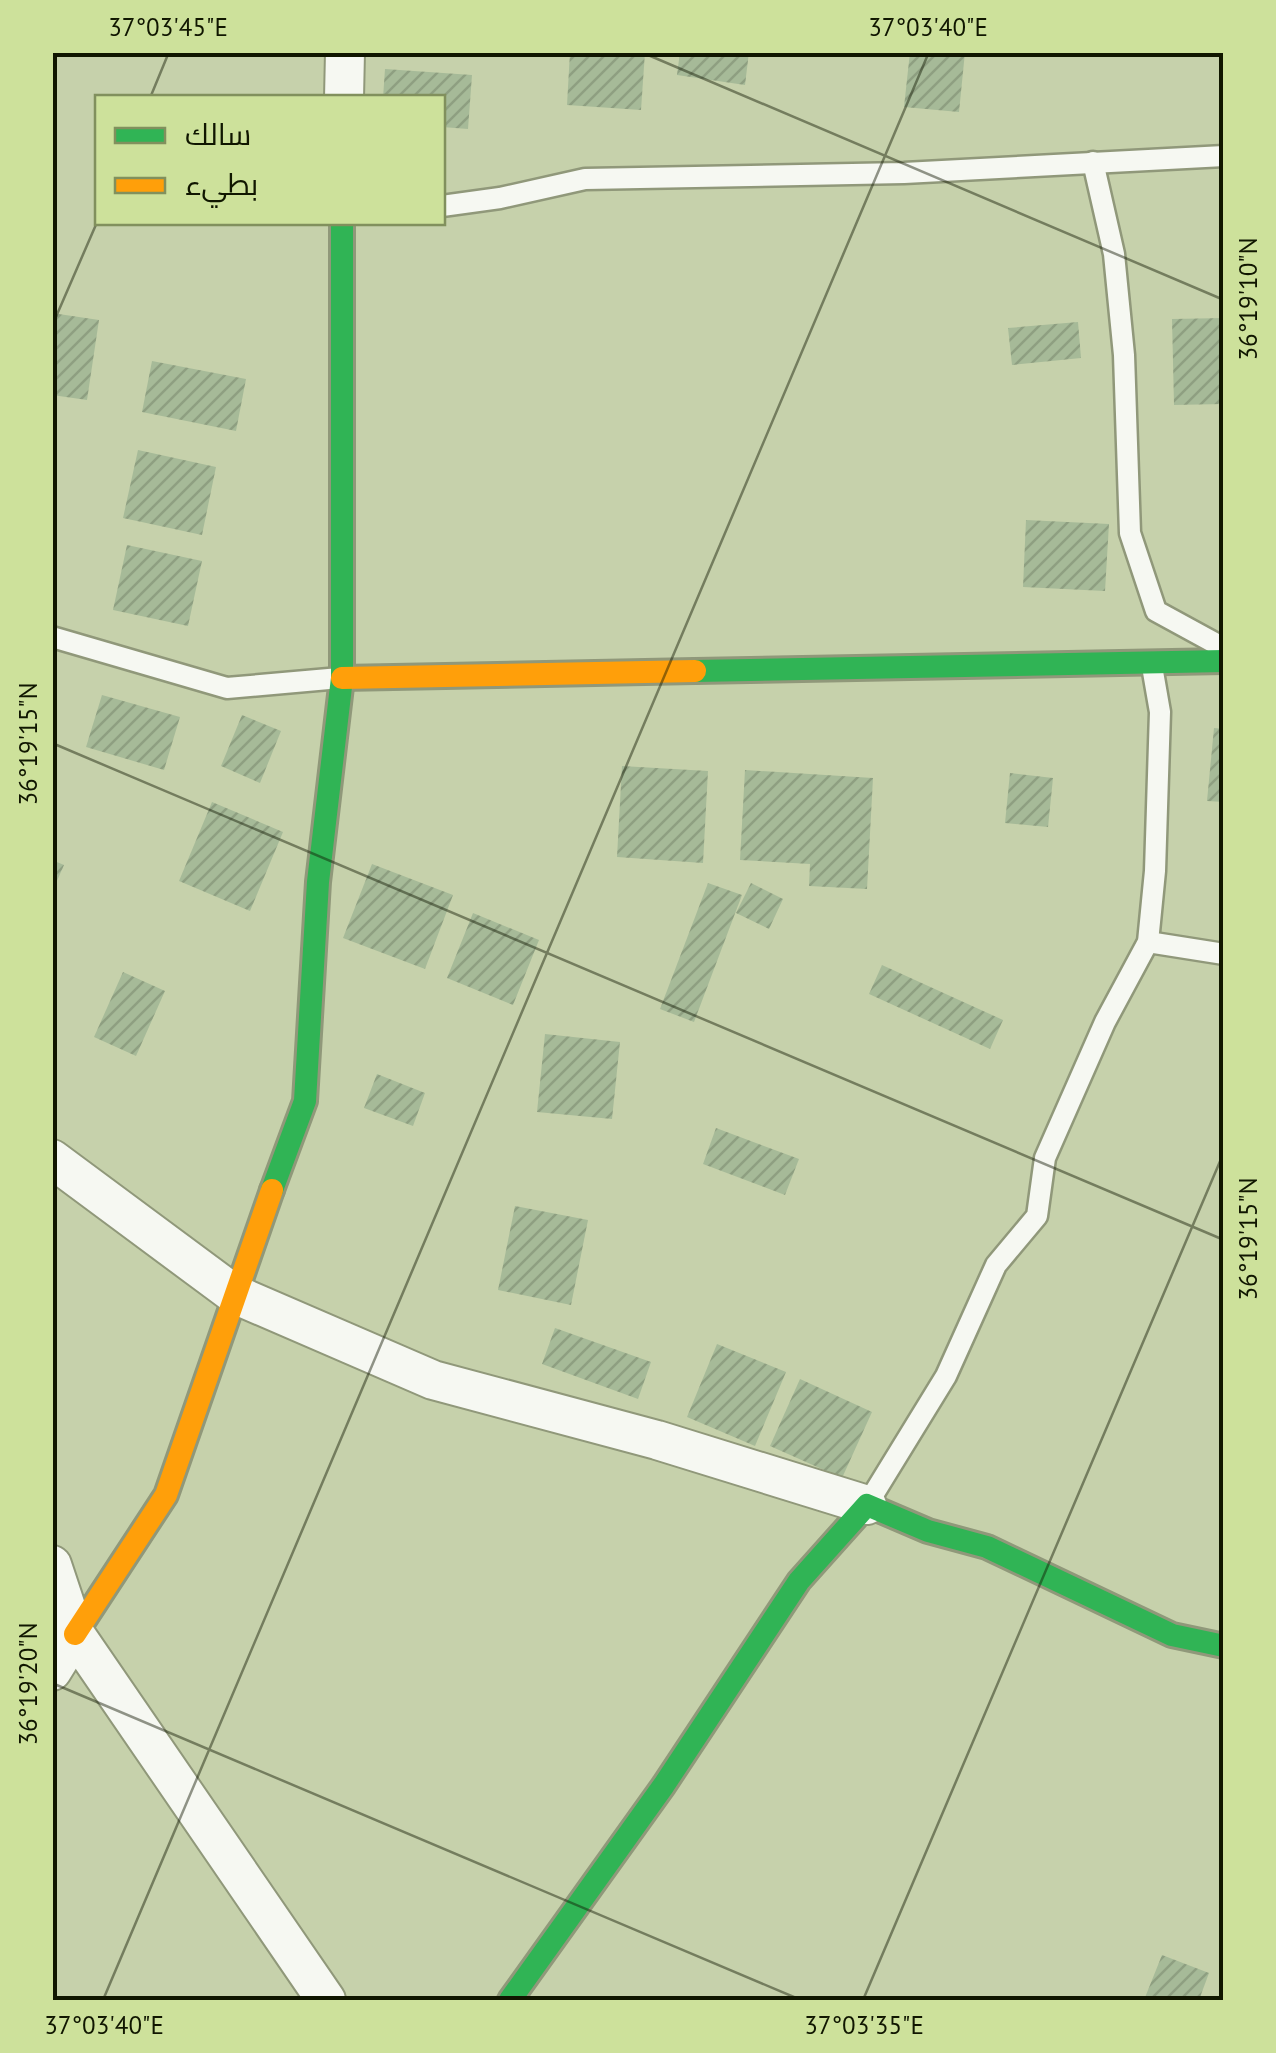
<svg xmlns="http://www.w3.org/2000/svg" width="1276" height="2053" font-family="'PT Sans',Cairo,sans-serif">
<defs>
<pattern id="building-hatch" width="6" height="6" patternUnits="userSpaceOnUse" patternTransform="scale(2.5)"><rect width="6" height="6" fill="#a6ba98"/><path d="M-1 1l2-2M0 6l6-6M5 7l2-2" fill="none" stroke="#8e9f81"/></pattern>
</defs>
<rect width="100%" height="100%" fill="#c6d1ab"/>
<g fill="url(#building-hatch)">
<path d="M 570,52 L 645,52 L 641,110 L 567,105 Z"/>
<path d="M 680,52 L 749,52 L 745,85 L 677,75 Z"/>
<path d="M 910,52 L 965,52 L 959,112 L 904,107 Z"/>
<path d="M 385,69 L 472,75 L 468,129 L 442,127 L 442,98 L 383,98 Z"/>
<path d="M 52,313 L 99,320 L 87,400 L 52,395 Z"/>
<path d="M 1224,318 L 1224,404 L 1174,405 L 1172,319 Z"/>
<path d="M 1078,322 L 1081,358 L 1012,365 L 1008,328 Z"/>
<path d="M 152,361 L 246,379 L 236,431 L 142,412 Z"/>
<path d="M 138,450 L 216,467 L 202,535 L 123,518 Z"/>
<path d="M 1026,520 L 1109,524 L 1105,591 L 1023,587 Z"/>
<path d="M 127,545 L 202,561 L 188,626 L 113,610 Z"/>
<path d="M 102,695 L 180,717 L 164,770 L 86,747 Z"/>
<path d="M 242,715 L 281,731 L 260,783 L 221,766 Z"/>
<path d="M 1214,728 L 1224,729 L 1224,802 L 1207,801 Z"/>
<path d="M 622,766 L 708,771 L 703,863 L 617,857 Z"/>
<path d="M 745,770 L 873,778 L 867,889 L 809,886 L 810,864 L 740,860 Z"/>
<path d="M 1010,773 L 1053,778 L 1048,827 L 1005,823 Z"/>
<path d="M 212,802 L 283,832 L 250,911 L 179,881 Z"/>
<path d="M 52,860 L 64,865 L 52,892 Z"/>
<path d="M 372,864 L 453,895 L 425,969 L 343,938 Z"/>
<path d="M 708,883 L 742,895 L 694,1022 L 660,1009 Z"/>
<path d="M 751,883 L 783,899 L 769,929 L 736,913 Z"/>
<path d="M 473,913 L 539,940 L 513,1005 L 447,978 Z"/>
<path d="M 882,965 L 1003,1020 L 990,1049 L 869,994 Z"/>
<path d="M 123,972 L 165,991 L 136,1056 L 94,1037 Z"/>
<path d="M 545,1034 L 620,1042 L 612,1119 L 537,1112 Z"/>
<path d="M 377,1074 L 425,1093 L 413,1126 L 364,1108 Z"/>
<path d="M 716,1128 L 799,1159 L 785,1195 L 703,1164 Z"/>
<path d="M 515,1206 L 588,1220 L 571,1305 L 498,1290 Z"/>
<path d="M 555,1328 L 651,1362 L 638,1399 L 542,1364 Z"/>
<path d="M 717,1344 L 786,1372 L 755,1446 L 687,1417 Z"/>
<path d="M 800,1379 L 872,1412 L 842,1478 L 770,1446 Z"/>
<path d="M 1162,1955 L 1209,1973 L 1199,2000 L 1144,2000 Z"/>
</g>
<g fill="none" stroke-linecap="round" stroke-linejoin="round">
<defs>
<g id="lane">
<path d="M 1093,162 L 1114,254 L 1124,355 L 1130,533 L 1156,611 L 1222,647"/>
<path d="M 442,206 L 500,198 L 585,179 L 904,173 L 1224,156"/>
<path d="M 52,637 L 227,688 L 340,678"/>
<path d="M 1148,942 L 1224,954"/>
<path d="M 868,1503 L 946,1376 L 996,1265 L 1037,1216 L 1045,1158 L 1105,1022 L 1148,942 L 1155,871 L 1160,712 L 1152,666"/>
</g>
<g id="street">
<path d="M 344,98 L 345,52"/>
<path d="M 52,1159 L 234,1294 L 433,1380 L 657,1440 L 867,1505"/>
<path d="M 52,1565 L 75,1634"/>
<path d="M 52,1671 L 75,1634 L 326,2000"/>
</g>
<g id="fast">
<path d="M 695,671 L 1224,661"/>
<path d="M 272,1190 L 305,1101 L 318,882 L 342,678 L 342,222"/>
<path d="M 510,2000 L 664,1785 L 799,1581 L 867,1505 L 928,1531 L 987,1547 L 1172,1635 L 1224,1646"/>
</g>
<g id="slow">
<path d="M 342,678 L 695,671"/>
<path d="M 75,1634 L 166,1495 L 272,1190"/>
</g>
</defs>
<use href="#lane" stroke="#90987a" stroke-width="25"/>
<use href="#street" stroke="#90987a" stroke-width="42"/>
<use href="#fast" stroke="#90987a" stroke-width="28"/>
<use href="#slow" stroke="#90987a" stroke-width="28"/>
<use href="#lane" stroke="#f6f8f2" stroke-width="20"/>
<use href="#street" stroke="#f6f8f2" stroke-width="38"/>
<use href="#fast" stroke="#30b455" stroke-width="22"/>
<use href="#slow" stroke="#ff9f0a" stroke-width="22"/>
</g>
<path fill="none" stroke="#101600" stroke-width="2.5" stroke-opacity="0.45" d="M 641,52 L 1224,300M 150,98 L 169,52M 52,326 L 98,220M 52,743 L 1224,1240M 52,1683 L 801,2000M 103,2000 L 929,52M 863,2000 L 1224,1152"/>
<rect width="1276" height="2053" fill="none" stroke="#cde19b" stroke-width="110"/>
<rect x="95" y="95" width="350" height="130" fill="#cde19b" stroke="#81905d" stroke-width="2.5"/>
<rect x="115" y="128" width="50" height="15" fill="#30b455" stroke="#81905d" stroke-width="2.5"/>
<text x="185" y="145" font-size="30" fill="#101600">سالك</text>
<rect x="115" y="178" width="50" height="15" fill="#ff9f0a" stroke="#81905d" stroke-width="2.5"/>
<text x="185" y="195" font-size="30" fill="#101600">بطيء</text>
<rect x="55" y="55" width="1166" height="1943" fill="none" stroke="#101600" stroke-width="4"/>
<g font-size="25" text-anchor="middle" fill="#101600">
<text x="168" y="36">37°03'45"E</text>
<text x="928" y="36">37°03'40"E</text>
<text transform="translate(1248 299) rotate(-90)" y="9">36°19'10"N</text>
<text transform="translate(28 744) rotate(-90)" y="9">36°19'15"N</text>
<text transform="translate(1248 1239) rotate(-90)" y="9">36°19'15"N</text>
<text transform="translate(28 1684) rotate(-90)" y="9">36°19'20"N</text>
<text x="104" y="2034">37°03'40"E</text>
<text x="864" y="2034">37°03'35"E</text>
</g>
</svg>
